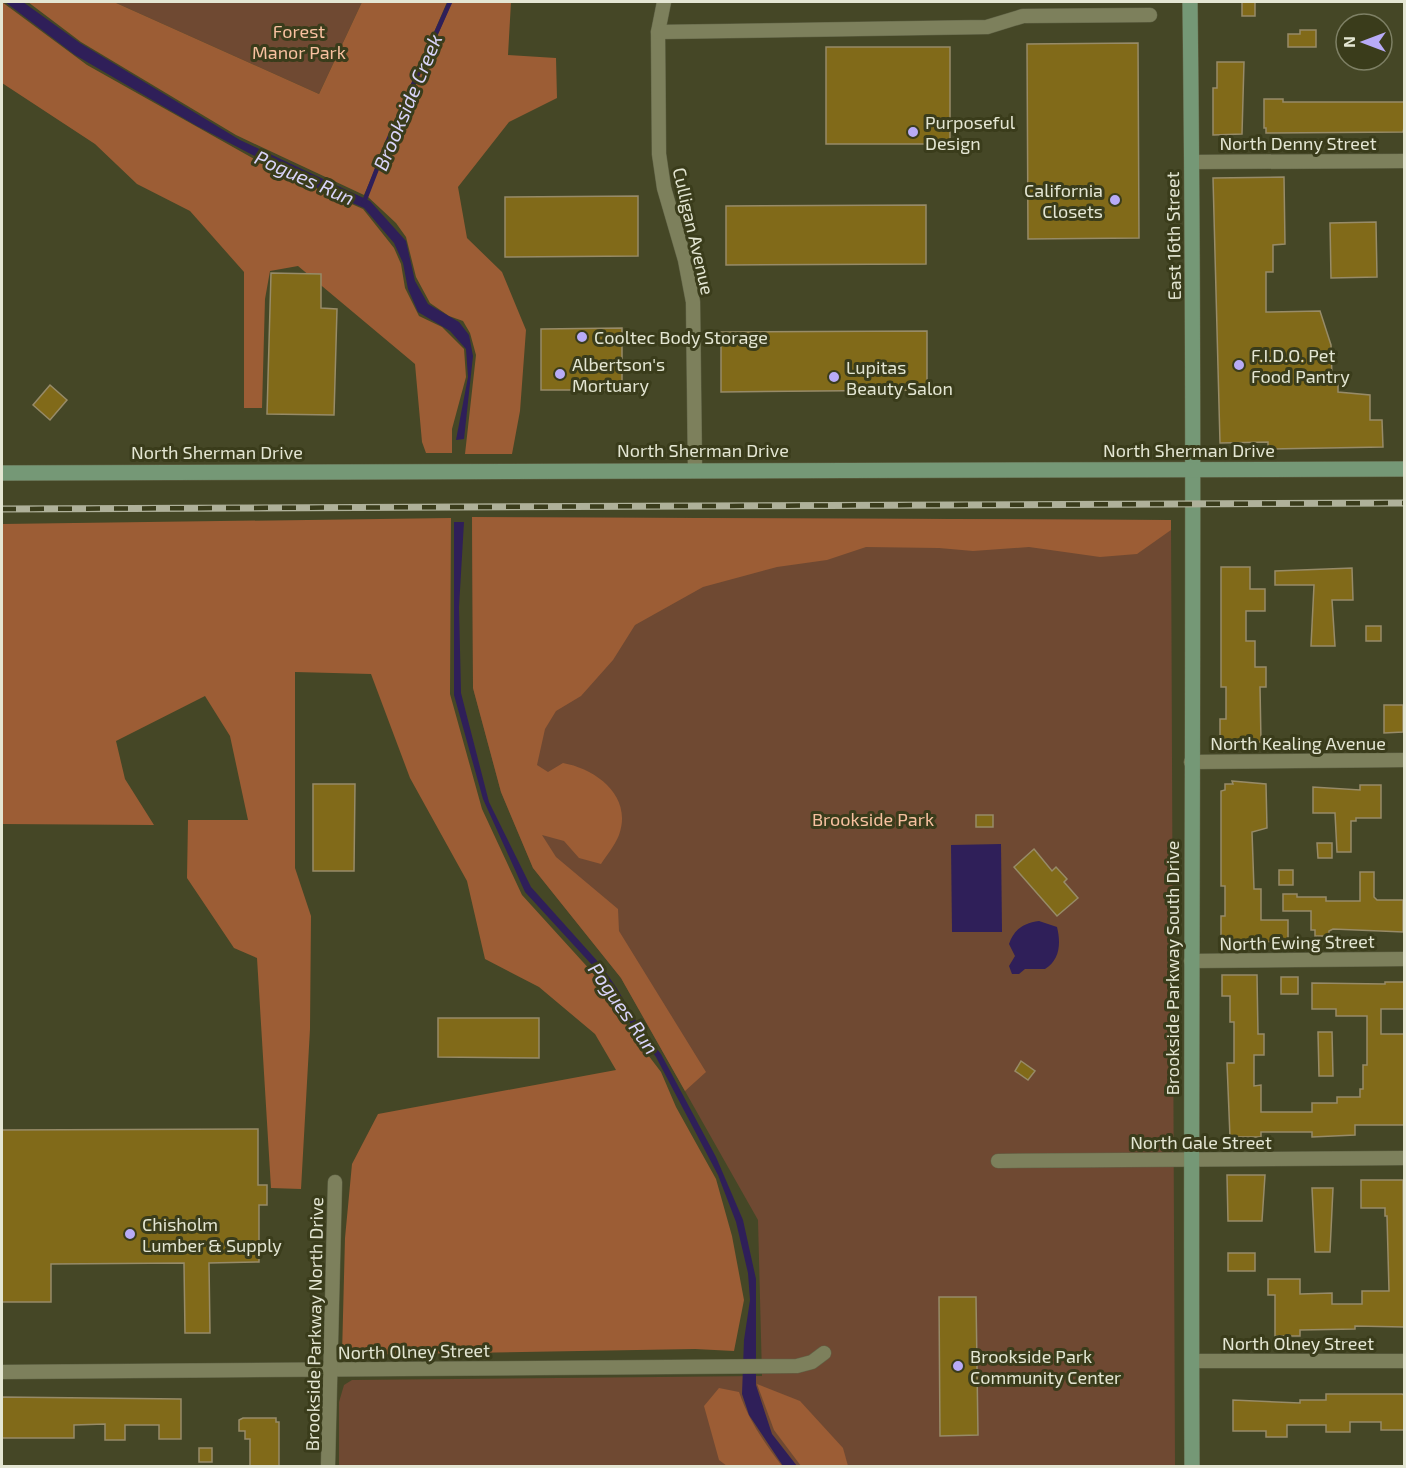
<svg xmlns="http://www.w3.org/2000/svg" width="1406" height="1468" font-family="'Exo 2',sans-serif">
<rect width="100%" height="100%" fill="#454726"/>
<g fill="#6f4932">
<path d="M 114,2 L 362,2 L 319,94 Z"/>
<path d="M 472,517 L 1171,520 L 1175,1466 L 339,1466 L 339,1402 L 344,1385 L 352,1380 L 762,1376 L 758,1220 L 621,978 L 533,868 L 501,792 L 473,688 Z"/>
</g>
<g fill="#9c5d35">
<path d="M 2,2 L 87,65 L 272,169 L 363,209 L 394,248 L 401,264 L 405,288 L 419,316 L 442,327 L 464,349 L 466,377 L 452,429 L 452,453 L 426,453 L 422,442 L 415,364 L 298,266 L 270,271 L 265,299 L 262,408 L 244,408 L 244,272 L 190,211 L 137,184 L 95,144 L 2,83 Z"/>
<path d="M 28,2 L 114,2 L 319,94 L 362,2 L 447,2 L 364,195 L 236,135 L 81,42 Z"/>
<path d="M 452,2 L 511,2 L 508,55 L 556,58 L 557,98 L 509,122 L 458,187 L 467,238 L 502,272 L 526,330 L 520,411 L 512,454 L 465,454 L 476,355 L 470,333 L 463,321 L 449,316 L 430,303 L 416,277 L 406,237 L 396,223 L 367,196 Z"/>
<path d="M 472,517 L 1171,520 L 1171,530 L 1137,554 L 1100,557 L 1029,547 L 973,551 L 939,548 L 866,547 L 827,560 L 777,567 L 703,587 L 635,625 L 613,660 L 581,696 L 556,711 L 545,729 L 537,765 L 548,772 L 563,763 C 596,769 633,796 619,835 C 615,845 607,855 601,864 L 579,858 L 564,841 L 542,835 L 556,857 L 618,909 L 619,931 L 706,1072 L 685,1091 L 621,978 L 533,868 L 501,792 L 473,688 Z"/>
<path d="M 451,518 L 450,694 L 482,809 L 522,895 L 602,983 L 632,1034 L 661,1072 L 676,1107 L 716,1179 L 732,1236 L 744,1300 L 734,1351 L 695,1349 L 342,1355 L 345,1238 L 352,1164 L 378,1114 L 616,1070 L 595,1034 L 539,987 L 485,959 L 467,881 L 410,778 L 371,674 L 295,672 L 295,868 L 311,916 L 310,1029 L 301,1189 L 271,1188 L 257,958 L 234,948 L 187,878 L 188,820 L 248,820 L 230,736 L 205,696 L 116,741 L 125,779 L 154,825 L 2,824 L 2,524 Z"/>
<path d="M 757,1384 L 800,1401 L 843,1448 L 848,1466 L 801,1466 L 774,1430 Z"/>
<path d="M 719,1388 L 739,1392 C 749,1421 764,1442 782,1466 L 727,1466 L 719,1460 L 704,1406 Z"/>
</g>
<g fill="#2f1f59">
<path d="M 5,2 L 23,2 L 80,43 L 240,140 L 370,201 L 406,241 L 415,281 L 428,304 L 459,322 L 469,335 L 473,356 L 464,439 L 456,440 L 468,377 L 466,349 L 450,331 L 418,312 L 408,289 L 403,263 L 394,243 L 364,208 L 306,183 L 197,126 L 75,55 Z"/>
<path d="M 454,522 L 464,522 L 459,607 L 461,693 L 489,802 L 531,887 L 600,964 L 616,987 L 641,1029 L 661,1054 L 716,1157 L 743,1220 L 756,1279 L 756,1385 L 772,1434 L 797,1466 L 783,1466 L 749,1415 L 742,1394 L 744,1340 L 750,1300 L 748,1273 L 736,1222 L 718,1175 L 656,1057 L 633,1028 L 604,978 L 525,892 L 483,799 L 454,695 Z"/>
<path d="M 1001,844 L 1002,932 L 952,932 L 951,845 Z"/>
<path d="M 1039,921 L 1057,927 C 1061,943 1060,960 1045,969 L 1025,969 L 1019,974 L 1012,974 L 1009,966 L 1015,956 L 1009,944 C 1014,929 1024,923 1039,921 Z"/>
</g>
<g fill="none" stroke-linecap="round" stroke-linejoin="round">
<path stroke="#2f1f59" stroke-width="4.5" d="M 364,202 L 387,143 L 450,2"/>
</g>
<g fill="#816a19" stroke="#978b68" stroke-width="1.5">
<rect x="1242" y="2" width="13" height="14"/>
<path d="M 1300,30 L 1316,30 L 1316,47 L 1288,47 L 1288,34 L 1300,34 Z"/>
<path d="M 1138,43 L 1139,238 L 1028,239 L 1027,44 Z"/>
<rect x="826" y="47" width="124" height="97"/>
<path d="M 1217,62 L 1244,62 L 1242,134 L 1213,135 L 1213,88 L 1217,88 Z"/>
<path d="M 1264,99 L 1283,99 L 1283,102 L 1404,102 L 1404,128 L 1403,132 L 1266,133 L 1266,128 L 1264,128 Z"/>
<path d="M 1284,177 L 1285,244 L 1273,245 L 1273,272 L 1266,272 L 1266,312 L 1320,311 L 1331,345 L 1332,378 L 1338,378 L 1338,392 L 1370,395 L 1370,420 L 1382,420 L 1383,447 L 1268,449 L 1268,442 L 1220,443 L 1213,178 Z"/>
<path d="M 638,196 L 638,256 L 505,257 L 505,197 Z"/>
<path d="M 926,205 L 926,264 L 726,265 L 726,206 Z"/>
<path d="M 1376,222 L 1377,277 L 1331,278 L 1330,223 Z"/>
<path d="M 271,273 L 321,274 L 321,308 L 337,309 L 334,415 L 267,414 Z"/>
<path d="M 622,328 L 622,390 L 541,390 L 541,329 Z"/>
<path d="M 927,331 L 927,390 L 721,392 L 721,332 Z"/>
<path d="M 50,385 L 67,400 L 50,420 L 33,405 Z"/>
<path d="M 1221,567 L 1250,567 L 1250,589 L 1265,589 L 1265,611 L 1246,611 L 1246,641 L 1255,641 L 1255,667 L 1266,667 L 1266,687 L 1260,687 L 1261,742 L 1220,742 L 1220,719 L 1226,719 L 1226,687 L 1221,687 Z"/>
<path d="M 1352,568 L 1353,600 L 1332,600 L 1335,646 L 1311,646 L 1314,585 L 1275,585 L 1275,571 Z"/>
<rect x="1366" y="626" width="15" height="15"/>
<path d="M 1384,705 L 1403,705 L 1403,732 L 1384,733 Z"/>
<path d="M 1232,781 L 1266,784 L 1267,828 L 1252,832 L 1254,889 L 1261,889 L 1261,920 L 1288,920 L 1288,942 L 1221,941 L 1221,916 L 1225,916 L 1225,886 L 1221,886 L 1221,791 L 1225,790 L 1225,784 L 1233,784 Z"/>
<path d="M 313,784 L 355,784 L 354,871 L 313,871 Z"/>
<path d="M 1360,785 L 1381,785 L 1381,818 L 1356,818 L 1356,821 L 1351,821 L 1351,852 L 1337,852 L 1335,813 L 1313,813 L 1313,787 L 1360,790 Z"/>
<rect x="976" y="815" width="17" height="12"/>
<path d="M 1317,843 L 1332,843 L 1332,858 L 1318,858 Z"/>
<path d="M 1034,849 L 1052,871 L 1056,867 L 1067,879 L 1064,882 L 1078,898 L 1057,916 L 1014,867 Z"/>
<rect x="1279" y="870" width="14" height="15"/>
<path d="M 1360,872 L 1374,872 L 1374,897 L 1377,900 L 1403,900 L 1403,932 L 1333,929 L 1329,931 L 1329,936 L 1315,936 L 1315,930 L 1311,930 L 1311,911 L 1283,911 L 1283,894 L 1297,894 L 1297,897 L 1326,897 L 1326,901 L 1360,901 Z"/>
<path d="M 1222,975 L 1257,975 L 1258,1034 L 1264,1034 L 1264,1055 L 1254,1055 L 1254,1086 L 1261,1085 L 1261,1112 L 1312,1112 L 1312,1103 L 1337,1103 L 1337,1097 L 1360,1097 L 1360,1089 L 1363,1089 L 1363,1065 L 1367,1065 L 1367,1016 L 1336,1016 L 1336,1009 L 1312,1009 L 1312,983 L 1385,984 L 1385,982 L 1404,982 L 1404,1009 L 1381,1009 L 1381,1034 L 1404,1034 L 1404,1125 L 1355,1125 L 1355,1135 L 1312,1137 L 1312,1132 L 1261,1132 L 1261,1137 L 1230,1137 L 1227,1063 L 1234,1063 L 1234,1022 L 1230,1022 L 1230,996 L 1222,996 Z"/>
<rect x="1281" y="977" width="17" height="17"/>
<path d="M 438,1018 L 539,1018 L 539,1058 L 438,1057 Z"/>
<path d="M 1318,1032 L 1332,1032 L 1333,1076 L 1319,1076 Z"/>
<path d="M 1021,1061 L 1035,1071 L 1028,1080 L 1015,1071 Z"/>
<path d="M 258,1129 L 258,1185 L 267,1185 L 267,1205 L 259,1205 L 259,1262 L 209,1263 L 210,1333 L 185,1333 L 184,1263 L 51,1264 L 51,1302 L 2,1302 L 2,1130 Z"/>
<path d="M 1227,1175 L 1265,1175 L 1262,1221 L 1228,1221 Z"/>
<path d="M 1361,1180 L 1403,1180 L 1404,1327 L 1355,1326 L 1355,1329 L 1300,1330 L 1300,1336 L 1275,1336 L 1275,1295 L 1268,1295 L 1268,1279 L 1300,1279 L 1300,1294 L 1332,1293 L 1332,1304 L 1362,1304 L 1362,1291 L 1389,1291 L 1387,1216 L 1385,1216 L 1385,1208 L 1361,1208 Z"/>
<path d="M 1312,1188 L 1333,1188 L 1330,1252 L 1315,1252 Z"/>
<rect x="1228" y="1253" width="27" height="18"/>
<path d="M 939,1297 L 976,1297 L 978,1435 L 940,1436 Z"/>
<path d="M 1326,1394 L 1402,1394 L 1404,1395 L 1404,1430 L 1381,1430 L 1381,1422 L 1350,1422 L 1350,1432 L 1326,1432 L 1326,1425 L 1287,1425 L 1287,1437 L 1266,1437 L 1266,1431 L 1233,1431 L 1233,1400 L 1300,1403 L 1300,1400 L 1326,1400 Z"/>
<path d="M 2,1397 L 181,1399 L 181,1439 L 159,1439 L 159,1425 L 125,1425 L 125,1440 L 105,1440 L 105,1424 L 74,1425 L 74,1438 L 2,1438 Z"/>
<path d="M 243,1418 L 276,1418 L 276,1422 L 279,1422 L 279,1467 L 250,1467 L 250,1439 L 245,1439 L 245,1431 L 239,1431 L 239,1420 Z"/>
<rect x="199" y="1448" width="13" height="14"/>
</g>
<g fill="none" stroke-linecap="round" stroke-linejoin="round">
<defs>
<g id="street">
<path d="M 664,2 L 658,32 L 659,154 L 664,188 L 685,260 L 693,302 L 695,469"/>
<path d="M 658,32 L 987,27 L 1023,16 L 1150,15"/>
<path d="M 1192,162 L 1404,161"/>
<path d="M 1191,762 L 1404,760"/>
<path d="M 1191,961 L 1404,959"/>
<path d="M 998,1161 L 1404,1158"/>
<path d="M 1192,1361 L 1404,1361"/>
<path d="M 2,1372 L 797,1366 L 812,1362 L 824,1353"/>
<path d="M 328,1466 L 335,1182"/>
</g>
<g id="secondary">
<path d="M 1190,2 C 1196,490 1190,978 1192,1466"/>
<path d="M 2,473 L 1404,469"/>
</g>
</defs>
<use href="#street" stroke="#626448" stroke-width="15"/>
<use href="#secondary" stroke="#626448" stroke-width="16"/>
<use href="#street" stroke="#7d805c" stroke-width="14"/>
<use href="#secondary" stroke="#759876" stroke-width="15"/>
<defs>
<path id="rail" d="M 2,509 L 1404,503"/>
</defs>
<use href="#rail" stroke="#afb19a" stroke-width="7"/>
<use href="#rail" stroke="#3a3c1b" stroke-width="4.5" stroke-dasharray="14" stroke-linecap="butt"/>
</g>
<g fill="#b8abf7" stroke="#3a3c1b" stroke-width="2">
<circle cx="913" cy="132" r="6"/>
<circle cx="1115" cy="200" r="6"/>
<circle cx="582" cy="337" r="6"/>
<circle cx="1239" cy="365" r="6"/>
<circle cx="560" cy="374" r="6"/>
<circle cx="834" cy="377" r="6"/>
<circle cx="130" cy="1234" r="6"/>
<circle cx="958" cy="1366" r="6"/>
</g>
<g text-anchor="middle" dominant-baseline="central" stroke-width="6" stroke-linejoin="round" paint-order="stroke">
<g font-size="18" fill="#f8c1a0" stroke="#3a3c1b">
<text x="299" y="31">Forest<tspan x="299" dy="21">Manor Park</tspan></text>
<text x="873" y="819">Brookside Park</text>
</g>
<g font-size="18" fill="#e4e6d3" stroke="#3a3c1b" text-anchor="start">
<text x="925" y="122">Purposeful<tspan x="925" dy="21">Design</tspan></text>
<text x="1103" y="190" text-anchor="end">California<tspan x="1103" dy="21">Closets</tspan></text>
<text x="594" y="337">Cooltec Body Storage</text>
<text x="1251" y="355">F.I.D.O. Pet<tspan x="1251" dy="21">Food Pantry</tspan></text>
<text x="572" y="364">Albertson's<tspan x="572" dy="21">Mortuary</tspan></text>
<text x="846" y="367">Lupitas<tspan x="846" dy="21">Beauty Salon</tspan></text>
<text x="142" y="1224">Chisholm<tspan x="142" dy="21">Lumber &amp; Supply</tspan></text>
<text x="970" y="1356">Brookside Park<tspan x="970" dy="21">Community Center</tspan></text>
</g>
<g font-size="18" fill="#e4e6d3" stroke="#3a3c1b">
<text x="1298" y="143">North Denny Street</text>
<text transform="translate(694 231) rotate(77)">Culligan Avenue</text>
<text transform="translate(1173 236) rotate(-91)">East 16th Street</text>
<text x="703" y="450">North Sherman Drive</text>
<text x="1189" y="450">North Sherman Drive</text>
<text x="217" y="452">North Sherman Drive</text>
<text x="1298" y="743">North Kealing Avenue</text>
<text transform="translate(1297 942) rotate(-1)">North Ewing Street</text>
<text transform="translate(1172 968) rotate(-90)">Brookside Parkway South Drive</text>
<text x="1201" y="1142">North Gale Street</text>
<text transform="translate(314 1324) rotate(-89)">Brookside Parkway North Drive</text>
<text x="1298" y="1343">North Olney Street</text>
<text transform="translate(414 1351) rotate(-1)">North Olney Street</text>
</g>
<g font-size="20" font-style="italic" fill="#d9d4fa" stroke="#3a3c1b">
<text transform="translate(407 102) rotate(-67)">Brookside Creek</text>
<text transform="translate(305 177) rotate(24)">Pogues Run</text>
<text transform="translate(624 1008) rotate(55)">Pogues Run</text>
</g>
</g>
<rect width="1406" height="1468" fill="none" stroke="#e4e6d3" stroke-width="6"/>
<g transform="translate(1364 42) rotate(270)"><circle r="28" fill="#3a3c1b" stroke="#7e8065" stroke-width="1.5"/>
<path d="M0-4.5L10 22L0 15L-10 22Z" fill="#b8abf7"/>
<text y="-9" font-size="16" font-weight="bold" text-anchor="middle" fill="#e4e6d3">N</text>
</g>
</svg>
